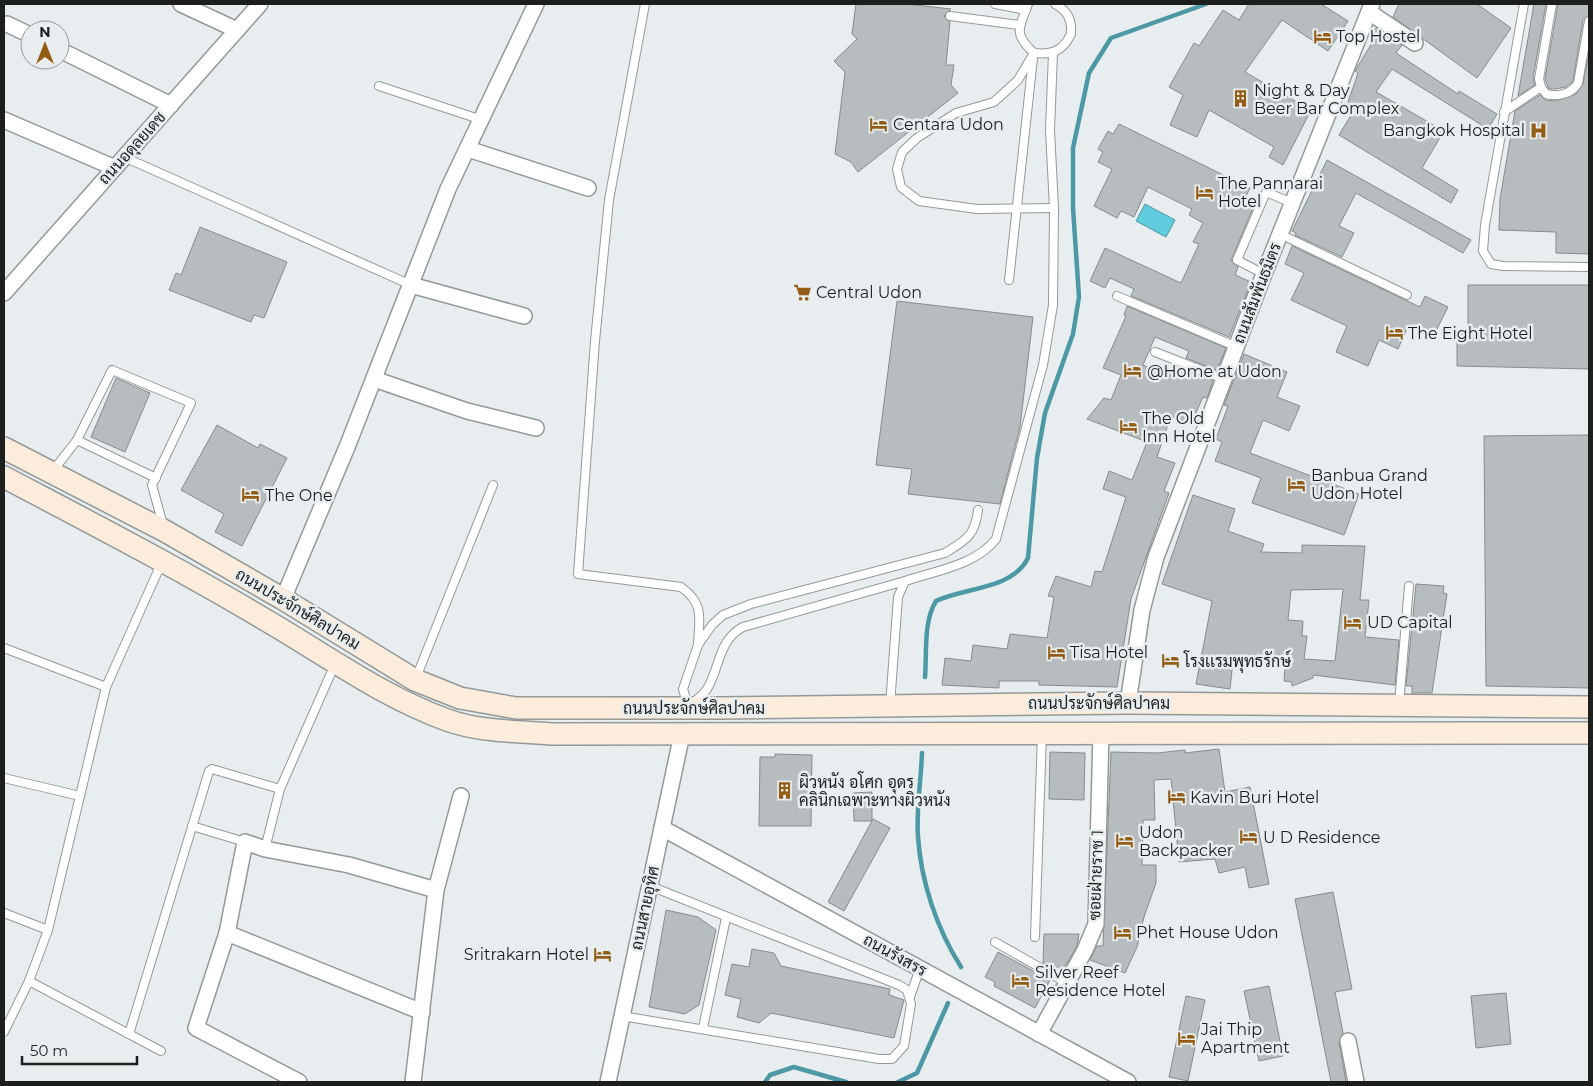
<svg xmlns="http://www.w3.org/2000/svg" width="1593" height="1086" font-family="Montserrat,Sarabun,sans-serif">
<rect width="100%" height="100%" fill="#e8eeef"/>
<path fill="#60ccdd" stroke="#4c98a4" d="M 1145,204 L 1175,220 L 1166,237 L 1136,221 Z"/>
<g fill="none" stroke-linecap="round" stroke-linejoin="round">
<g stroke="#4c98a4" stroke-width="4.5">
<path d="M 925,677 C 927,653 923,622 936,601 C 965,587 1012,590 1028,558 L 1037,458 L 1045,413 L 1073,334 L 1079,297 L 1073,208 L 1073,148 L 1089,73 L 1111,38 L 1206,4"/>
<path d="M 922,753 C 921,781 916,810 918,837 C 921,882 937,929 961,967"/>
<path d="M 765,1082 L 770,1075 L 794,1067 L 846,1082"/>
<path d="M 898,1082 L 917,1073 L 948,1003"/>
</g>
</g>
<g fill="#b7bdbe" stroke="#868c8d" fill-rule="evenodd">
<path d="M 856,4 L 907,4 L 951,9 L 944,16 L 950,22 L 946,65 L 954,65 L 951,85 L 958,93 L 858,172 L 851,162 L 835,154 L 845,72 L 834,61 L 857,39 L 852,34 Z"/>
<path d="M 1249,4 L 1321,4 L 1348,21 L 1328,51 L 1282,20 L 1245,72 L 1311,110 L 1283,165 L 1269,157 L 1274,147 L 1209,110 L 1197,137 L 1170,125 L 1183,95 L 1169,87 L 1194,43 L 1199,46 L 1223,10 L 1239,20 Z"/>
<path d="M 1399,4 L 1477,4 L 1511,28 L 1477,78 L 1393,17 Z"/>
<path d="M 1534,4 L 1546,4 L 1533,78 L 1535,85 L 1518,96 Z"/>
<path d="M 1558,4 L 1589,4 L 1589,15 L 1583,20 L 1573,81 L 1566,87 L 1555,89 L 1549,89 L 1545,79 Z"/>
<path d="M 1376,28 L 1402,45 L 1396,53 L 1458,94 L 1459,91 L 1497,114 L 1488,129 L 1392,69 L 1376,92 L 1444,131 L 1422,168 L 1458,190 L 1451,203 L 1339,135 L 1356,107 L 1348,102 L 1358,73 L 1355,71 L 1375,38 L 1371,35 Z"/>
<path d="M 1589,52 L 1589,254 L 1556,253 L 1556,232 L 1499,230 L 1500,199 L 1515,111 L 1540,95 L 1545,100 L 1556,101 L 1576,94 L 1583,84 Z"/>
<path d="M 1119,124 L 1250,188 L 1243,202 L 1253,208 L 1231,260 L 1238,267 L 1235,275 L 1251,282 L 1229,337 L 1131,296 L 1134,289 L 1110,278 L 1105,288 L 1090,281 L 1105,248 L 1181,283 L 1199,244 L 1193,242 L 1203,223 L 1189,215 L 1192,209 L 1148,187 L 1134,217 L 1121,211 L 1117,218 L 1094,206 L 1112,169 L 1098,162 L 1103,152 L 1098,149 L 1108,131 L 1113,134 Z"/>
<path d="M 1327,160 L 1471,240 L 1463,253 L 1356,193 L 1339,226 L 1354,233 L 1342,257 L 1295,235 L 1296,233 L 1292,231 Z"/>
<path d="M 200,227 L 287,262 L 264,318 L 254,315 L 251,322 L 169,290 L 176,273 L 181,275 Z"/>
<path d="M 1292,246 L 1420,307 L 1425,296 L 1448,307 L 1434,335 L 1409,324 L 1398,349 L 1379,340 L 1368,366 L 1336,352 L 1347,326 L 1291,300 L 1304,273 L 1285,264 Z"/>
<path d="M 1468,285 L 1589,285 L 1589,369 L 1457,366 L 1457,330 L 1468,331 Z"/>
<path d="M 897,301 L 1033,317 L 1020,427 L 1000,504 L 908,494 L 912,469 L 876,465 Z"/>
<path d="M 1127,306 L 1226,348 L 1217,370 L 1186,358 L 1189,351 L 1155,337 L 1143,365 L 1168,376 L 1171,369 L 1180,373 L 1182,369 L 1213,381 L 1207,398 L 1203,397 L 1191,424 L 1171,416 L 1157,457 L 1175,463 L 1164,491 L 1169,493 L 1131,599 L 1117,687 L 1039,685 L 1039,681 L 999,681 L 999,688 L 942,685 L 945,658 L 971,661 L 973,645 L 1007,649 L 1010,634 L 1047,638 L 1054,597 L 1048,596 L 1056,576 L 1091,587 L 1095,571 L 1102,572 L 1126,497 L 1103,489 L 1109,471 L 1132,480 L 1147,442 L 1087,419 L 1104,398 L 1111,400 L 1121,375 L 1103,368 L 1126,316 L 1124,315 Z"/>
<path d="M 1244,354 L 1287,372 L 1277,397 L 1300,406 L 1289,431 L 1263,420 L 1250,453 L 1359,494 L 1344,535 L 1252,503 L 1261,478 L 1215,461 L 1222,442 L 1216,439 L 1228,406 L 1224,405 Z"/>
<path d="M 116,378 L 150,393 L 125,452 L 91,437 Z"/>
<path d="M 217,425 L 258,448 L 260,444 L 287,458 L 242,546 L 215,532 L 224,514 L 181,490 Z"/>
<path d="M 1589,435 L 1589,688 L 1486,686 L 1484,436 Z"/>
<path d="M 1193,495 L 1235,509 L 1228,531 L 1264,544 L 1261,552 L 1302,553 L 1302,545 L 1365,546 L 1360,600 L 1369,600 L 1365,637 L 1399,640 L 1395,685 L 1313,675 L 1313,678 L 1292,686 L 1292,682 L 1284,681 L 1285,667 L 1233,661 L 1230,689 L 1196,684 L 1212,601 L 1162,584 ZM 1343,589 L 1335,661 L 1304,659 L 1307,636 L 1302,636 L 1303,621 L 1288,620 L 1291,590 Z"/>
<path d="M 1416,584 L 1444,586 L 1443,593 L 1447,594 L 1432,693 L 1412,693 L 1412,686 L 1406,686 Z"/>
<path d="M 1219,749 L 1225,792 L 1250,787 L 1269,884 L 1249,888 L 1245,867 L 1219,873 L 1215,859 L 1179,862 L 1171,779 L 1154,780 L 1155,820 L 1143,820 L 1142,865 L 1156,865 L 1156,883 L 1144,917 L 1137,947 L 1125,973 L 1090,960 L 1097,946 L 1103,946 L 1111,752 L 1157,753 L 1185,750 L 1185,753 Z"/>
<path d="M 1050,752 L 1085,753 L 1084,800 L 1049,799 Z"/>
<path d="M 775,754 L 812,755 L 811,826 L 759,826 L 760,757 L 775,757 Z"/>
<path d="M 872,792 L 872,821 L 854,821 L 853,793 Z"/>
<path d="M 873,819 L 890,828 L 844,911 L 828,902 Z"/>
<path d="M 1333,892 L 1352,989 L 1335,992 L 1343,1033 L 1339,1042 L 1346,1082 L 1331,1082 L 1295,899 Z"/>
<path d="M 666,910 L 698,917 L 716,930 L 699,1005 L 685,1014 L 649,1007 Z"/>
<path d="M 1044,934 L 1079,934 L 1077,946 L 1064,968 L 1057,967 L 1056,970 L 1043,963 Z"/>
<path d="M 752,949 L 774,953 L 781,966 L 890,989 L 889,995 L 904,1000 L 894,1038 L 771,1013 L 759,1023 L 737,1017 L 741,999 L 725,995 L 732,964 L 749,967 Z"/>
<path d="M 998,952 L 1050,980 L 1035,1008 L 994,986 L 995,982 L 985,977 Z"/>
<path d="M 1269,986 L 1283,1056 L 1259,1061 L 1244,991 Z"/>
<path d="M 1506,993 L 1511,1044 L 1476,1048 L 1471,996 Z"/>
<path d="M 1186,996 L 1205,1000 L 1188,1081 L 1169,1077 Z"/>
</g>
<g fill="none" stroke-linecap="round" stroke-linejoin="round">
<defs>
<g id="lane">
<path d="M 645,4 L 609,200 L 595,341 L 578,574 L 681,587 C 705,604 699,619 698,645"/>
<path d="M 995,4 L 1026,10"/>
<path d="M 1028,4 C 1020,27 1012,33 1034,53 C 1052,55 1063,51 1071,34 C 1072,20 1068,11 1055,4"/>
<path d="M 1524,4 L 1485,225 L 1483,251 L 1491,264 L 1503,266 L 1589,267"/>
<path d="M 1552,4 L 1539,79 L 1541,87 L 1546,94 C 1558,97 1572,94 1578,83 L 1589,21"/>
<path d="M 950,16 L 1019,25"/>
<path d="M 1034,53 L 1018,80 L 994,102 L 956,113 L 917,138 L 902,152 L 897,169 L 901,187 L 919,201 L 977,209 L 1054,208"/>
<path d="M 379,86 L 482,120"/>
<path d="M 1504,112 L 1541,87"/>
<path d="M 124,157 L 411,285"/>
<path d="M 1280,234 L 1407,295"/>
<path d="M 1264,274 L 1237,260 L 1266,192 L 1292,203"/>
<path d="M 1009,280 L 1033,58"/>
<path d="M 1117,296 L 1237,347"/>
<path d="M 1155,352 L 1224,379"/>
<path d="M 77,440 L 156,478"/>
<path d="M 52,472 L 77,440 L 112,370 L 191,403 L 152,485 L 163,525"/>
<path d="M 4,648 L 106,687"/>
<path d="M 416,678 L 493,485"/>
<path d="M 693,703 C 697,699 703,695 707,689 C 720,668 718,640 743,627 L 905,581"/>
<path d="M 1399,704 L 1409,586"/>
<path d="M 890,705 L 898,597 L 905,581 C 935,571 976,565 996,539 L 1043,365 L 1053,305 L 1054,208 L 1050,130 L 1053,53"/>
<path d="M 688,706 L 683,689 L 698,645 L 712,625 L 723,615 L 751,604 L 945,553 C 966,540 975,536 978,510"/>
<path d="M 4,778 L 80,796"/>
<path d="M 192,826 L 245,842"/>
<path d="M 265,849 L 280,789 L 335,664"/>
<path d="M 4,913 L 48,930"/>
<path d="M 1035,937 L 1042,734"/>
<path d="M 995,942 L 1067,983"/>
<path d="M 29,981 L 161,1051"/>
<path d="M 910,997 L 920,968"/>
<path d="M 622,1016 L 879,1059 L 892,1059 L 904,1046 L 911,1004 L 907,990 L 899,985 L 650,886"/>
<path d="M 703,1028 L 726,918"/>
<path d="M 4,1032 L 29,981 L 48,930 L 106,687 L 162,562"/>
<path d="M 129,1034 L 209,771 L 212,769 L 280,789"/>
</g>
<g id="street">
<path d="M 181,4 L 237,30"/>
<path d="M 1369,12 L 1415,43"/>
<path d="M 7,24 L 30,35"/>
<path d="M 60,50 L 171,105"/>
<path d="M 4,120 L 115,168"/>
<path d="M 468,149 L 588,188"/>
<path d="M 411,285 L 524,316"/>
<path d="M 4,293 L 260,4"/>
<path d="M 374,379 L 467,411 L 536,428"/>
<path d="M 283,599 L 347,447 L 448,189 L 536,4"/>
<path d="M 1128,703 L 1142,610 L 1156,557 L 1264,274 L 1372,4"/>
<path d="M 662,828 L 1128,1082"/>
<path d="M 227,933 L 422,1012"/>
<path d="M 1039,1034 L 1085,950 L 1096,924 L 1101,733"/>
<path d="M 1348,1041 L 1356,1082"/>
<path d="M 299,1082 L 196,1028 L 227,933 L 245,842 L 265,849 L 349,865 L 436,890 L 461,796"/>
<path d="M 413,1082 L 436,890"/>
<path d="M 608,1082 L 682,734"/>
</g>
<g id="secondary">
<path d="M 4,448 L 165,531 L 283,599 L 415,680 L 460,698 L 516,708 L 719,708 L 1128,703 L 1589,707"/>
<path d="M 4,477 C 93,524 182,570 269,622 C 327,656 383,697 447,720 C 480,732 517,731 551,734 L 1589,733"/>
</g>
</defs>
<use href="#lane" stroke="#939999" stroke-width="10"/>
<use href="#street" stroke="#939999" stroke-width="18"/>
<use href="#secondary" stroke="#939999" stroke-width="24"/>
<use href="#lane" stroke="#fff" stroke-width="8"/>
<use href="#street" stroke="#fff" stroke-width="15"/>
<use href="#secondary" stroke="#fcecdb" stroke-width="21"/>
</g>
<defs>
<symbol id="hotel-bare" viewBox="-9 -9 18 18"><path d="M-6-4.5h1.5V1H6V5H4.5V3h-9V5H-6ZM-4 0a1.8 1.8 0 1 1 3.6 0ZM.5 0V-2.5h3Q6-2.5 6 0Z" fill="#945d16" stroke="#e8eeef" stroke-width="2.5" paint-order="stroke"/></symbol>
<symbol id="building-bare" viewBox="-9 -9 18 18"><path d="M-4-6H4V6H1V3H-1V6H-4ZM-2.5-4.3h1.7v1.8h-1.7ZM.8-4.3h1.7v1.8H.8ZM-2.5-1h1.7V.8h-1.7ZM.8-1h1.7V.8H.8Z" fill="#945d16" stroke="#e8eeef" stroke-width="2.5" paint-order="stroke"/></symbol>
<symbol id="hospital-bare" viewBox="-9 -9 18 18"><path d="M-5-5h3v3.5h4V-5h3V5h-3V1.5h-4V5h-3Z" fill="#945d16" stroke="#e8eeef" stroke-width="2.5" paint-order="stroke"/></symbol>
<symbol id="supermarket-bare" viewBox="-9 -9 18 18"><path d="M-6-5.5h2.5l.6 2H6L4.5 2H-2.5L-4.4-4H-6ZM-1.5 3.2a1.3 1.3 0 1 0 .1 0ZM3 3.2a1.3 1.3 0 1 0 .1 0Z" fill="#945d16" stroke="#e8eeef" stroke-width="2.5" paint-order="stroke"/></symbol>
</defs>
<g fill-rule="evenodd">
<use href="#hotel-bare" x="1310" y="24" width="25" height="25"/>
<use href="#building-bare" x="1228" y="86" width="25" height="25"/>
<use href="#hotel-bare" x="866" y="112" width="25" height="25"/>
<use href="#hospital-bare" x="1526" y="118" width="25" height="25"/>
<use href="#hotel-bare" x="1192" y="180" width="25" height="25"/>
<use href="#supermarket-bare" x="790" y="280" width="25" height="25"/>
<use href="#hotel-bare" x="1382" y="320" width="25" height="25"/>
<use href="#hotel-bare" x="1120" y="358" width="25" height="25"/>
<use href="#hotel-bare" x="1116" y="414" width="25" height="25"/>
<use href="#hotel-bare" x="1284" y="472" width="25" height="25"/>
<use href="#hotel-bare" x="238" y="482" width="25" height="25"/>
<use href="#hotel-bare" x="1340" y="610" width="25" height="25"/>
<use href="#hotel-bare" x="1044" y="640" width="25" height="25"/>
<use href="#hotel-bare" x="1158" y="648" width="25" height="25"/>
<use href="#building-bare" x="772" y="778" width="25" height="25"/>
<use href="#hotel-bare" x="1164" y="784" width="25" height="25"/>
<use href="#hotel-bare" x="1236" y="824" width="25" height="25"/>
<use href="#hotel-bare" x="1112" y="828" width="25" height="25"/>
<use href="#hotel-bare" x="1110" y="920" width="25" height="25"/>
<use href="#hotel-bare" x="590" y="942" width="25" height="25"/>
<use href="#hotel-bare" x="1008" y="968" width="25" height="25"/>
<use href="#hotel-bare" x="1174" y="1026" width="25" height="25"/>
</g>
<g text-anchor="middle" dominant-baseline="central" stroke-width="5" stroke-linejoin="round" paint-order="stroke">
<g font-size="16" fill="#1d1f1f" stroke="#e8eeef" text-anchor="start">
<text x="1336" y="36">Top Hostel</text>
<text x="1254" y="90">Night &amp; Day<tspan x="1254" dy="18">Beer Bar Complex</tspan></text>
<text x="893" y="124">Centara Udon</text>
<text x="1525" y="130" text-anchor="end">Bangkok Hospital</text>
<text x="1218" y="183">The Pannarai<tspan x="1218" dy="18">Hotel</tspan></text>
<text x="816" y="292">Central Udon</text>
<text x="1408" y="333">The Eight Hotel</text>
<text x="1147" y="371">@Home at Udon</text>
<text x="1142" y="418">The Old<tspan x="1142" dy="18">Inn Hotel</tspan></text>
<text x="1311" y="475">Banbua Grand<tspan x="1311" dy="18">Udon Hotel</tspan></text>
<text x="265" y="495">The One</text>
<text x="1367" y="622">UD Capital</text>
<text x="1070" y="652">Tisa Hotel</text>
<text x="1184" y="661">โรงเเรมพุทธรักษ์</text>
<text x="799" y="782">ผิวหนัง อโศก อุดร<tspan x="799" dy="18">คลินิกเฉพาะทางผิวหนัง</tspan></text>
<text x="1190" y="797">Kavin Buri Hotel</text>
<text x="1139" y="832">Udon<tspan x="1139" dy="18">Backpacker</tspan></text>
<text x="1263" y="837">U D Residence</text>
<text x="1136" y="932">Phet House Udon</text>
<text x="589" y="954" text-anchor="end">Sritrakarn Hotel</text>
<text x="1035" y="972">Silver Reef<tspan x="1035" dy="18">Residence Hotel</tspan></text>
<text x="1201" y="1029">Jai Thip<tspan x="1201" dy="18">Apartment</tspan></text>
</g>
<g font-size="16" fill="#1d1f1f" stroke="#e8eeef">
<text transform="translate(132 148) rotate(-48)">ถนนอดุลยเดช</text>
<text transform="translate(1257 293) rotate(-69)">ถนนสัมพันธมิตร</text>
<text transform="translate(298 609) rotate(31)">ถนนประจักษ์ศิลปาคม</text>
<text x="1099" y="703">ถนนประจักษ์ศิลปาคม</text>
<text x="694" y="708">ถนนประจักษ์ศิลปาคม</text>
<text transform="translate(1096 875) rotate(-88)">ซอยฝ่ายราช 1</text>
<text transform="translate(645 908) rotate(-78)">ถนนสายอุทิศ</text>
<text transform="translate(895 955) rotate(29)">ถนนรังสรร</text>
</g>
</g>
<rect width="1593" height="1086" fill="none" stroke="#1d1f1f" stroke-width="10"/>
<g transform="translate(45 45)"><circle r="24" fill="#e8eeef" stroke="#979b9c"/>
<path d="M0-4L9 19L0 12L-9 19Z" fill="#945d16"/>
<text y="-8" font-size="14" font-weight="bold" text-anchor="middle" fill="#1d1f1f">N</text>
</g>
<path d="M22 1056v8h115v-8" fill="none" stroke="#1d1f1f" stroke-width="2.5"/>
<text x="30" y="1056" font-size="15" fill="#1d1f1f" stroke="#e8eeef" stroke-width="4" paint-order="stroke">50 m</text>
</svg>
